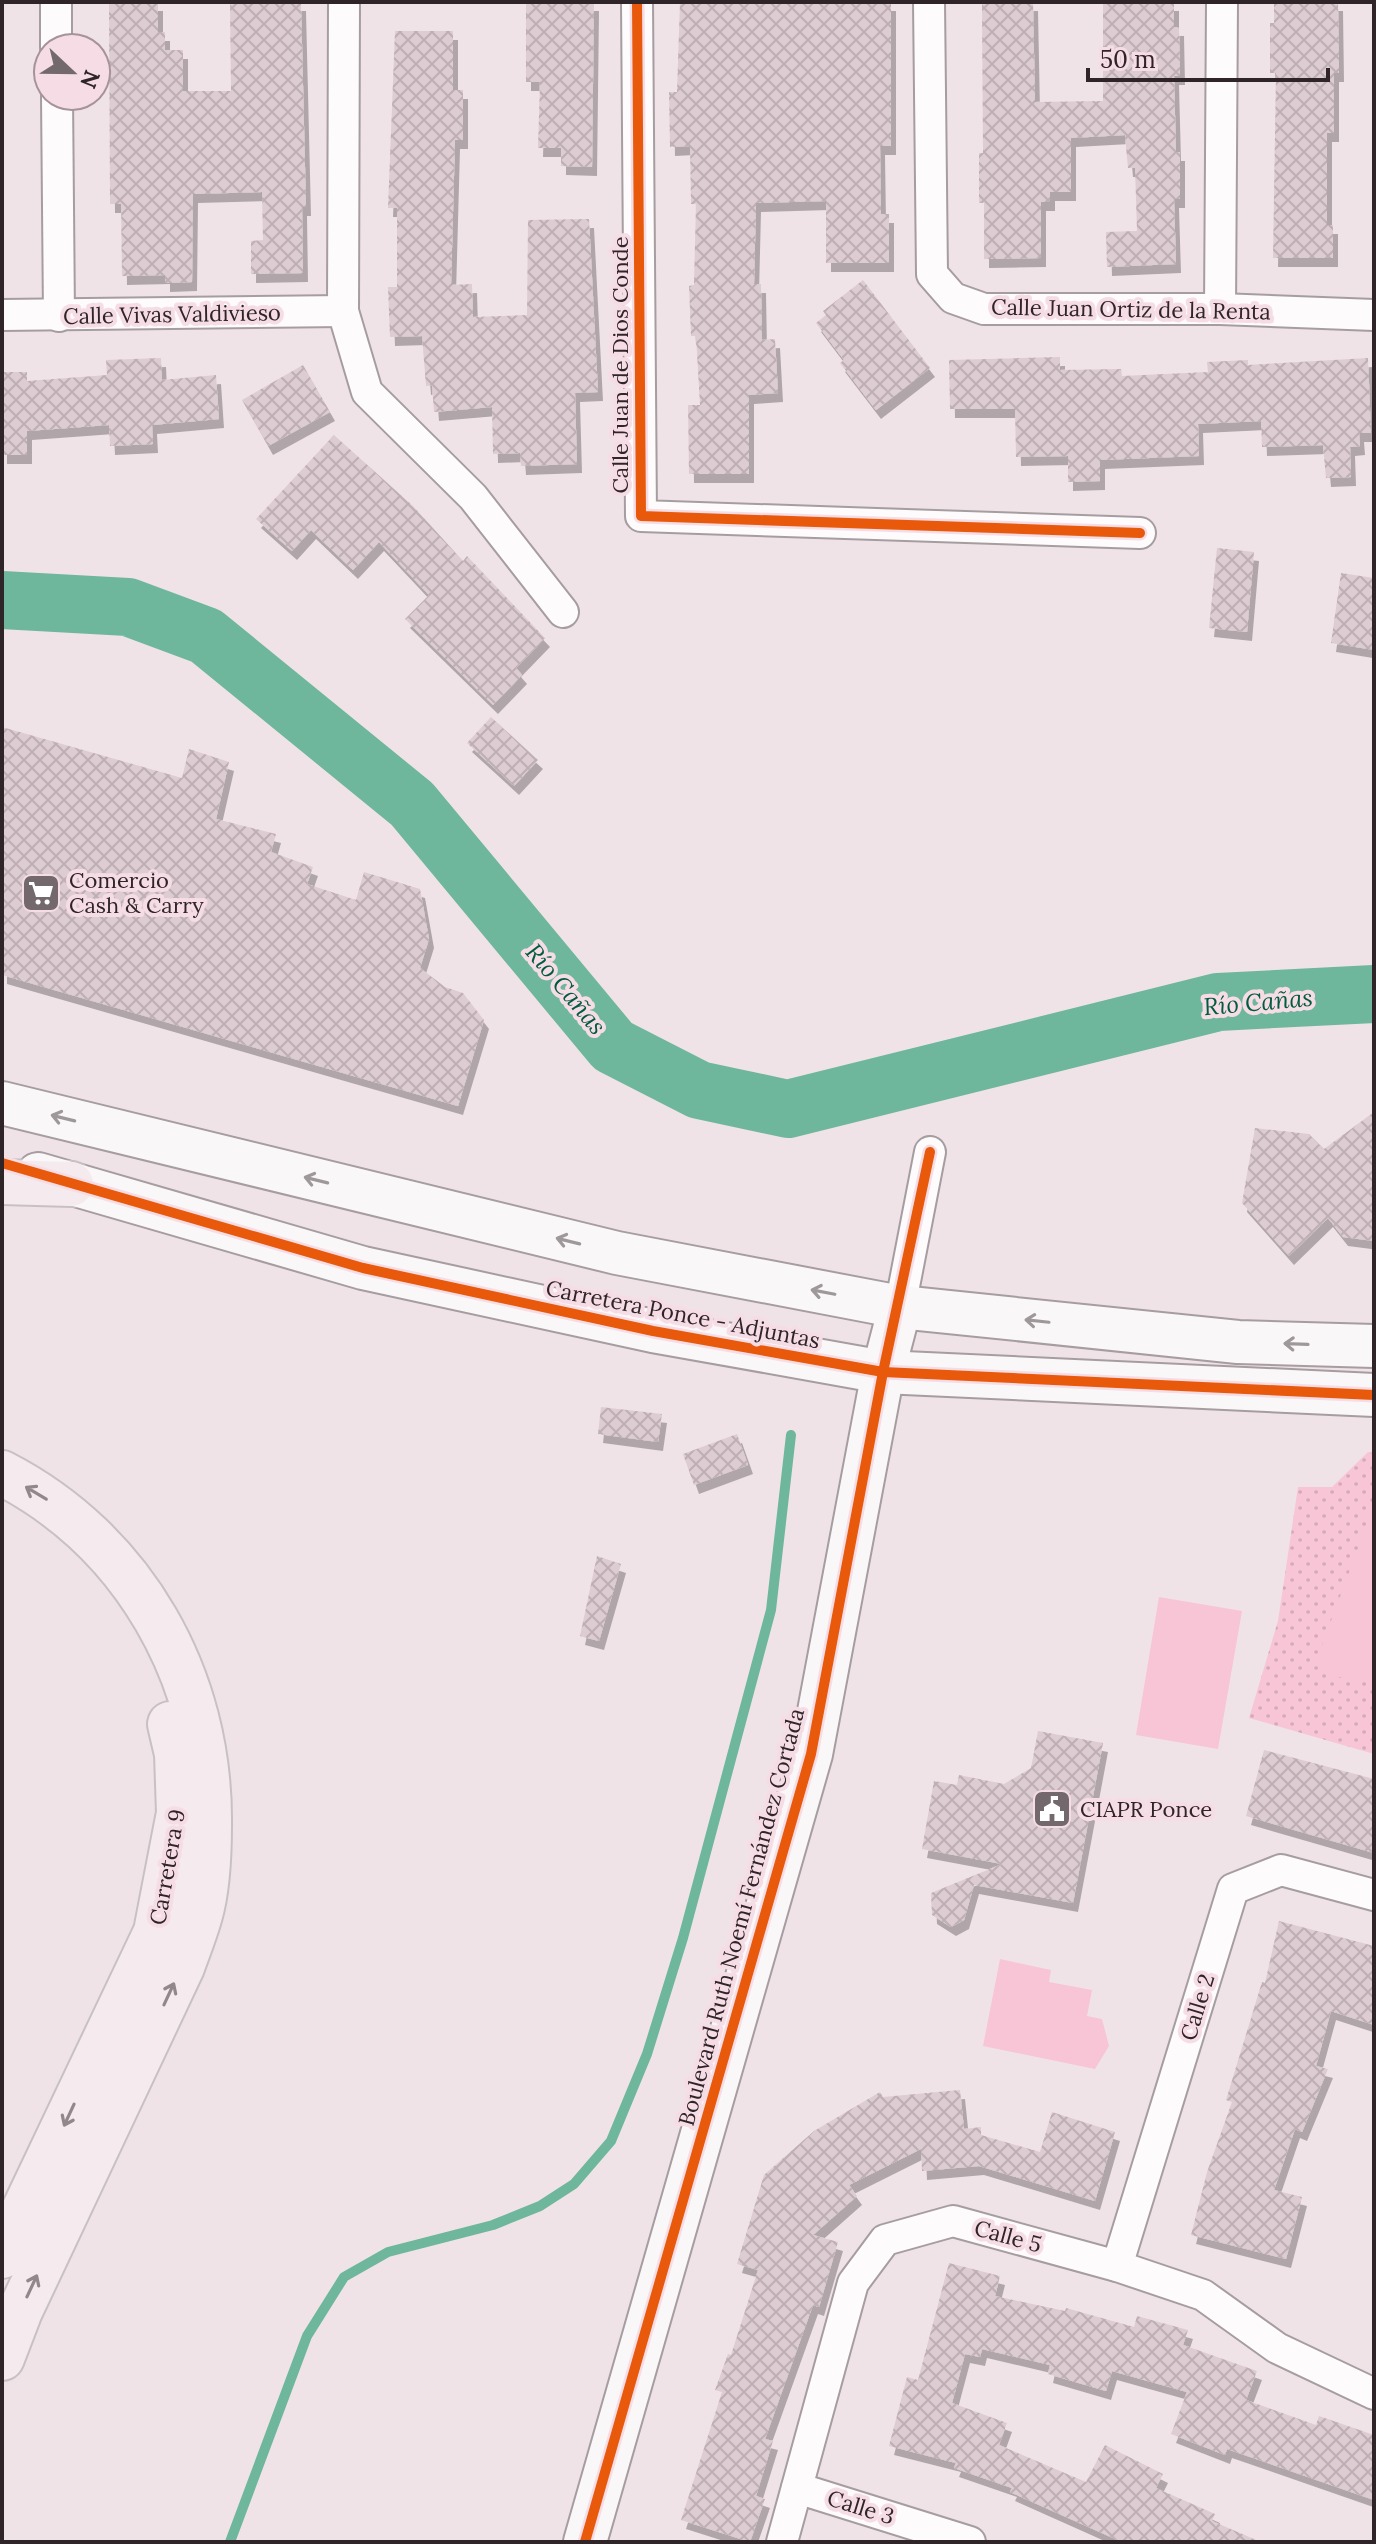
<svg xmlns="http://www.w3.org/2000/svg" width="1376" height="2544" font-family="Lora,serif">
<defs>
<pattern id="grass-dots" width="8" height="8" patternUnits="userSpaceOnUse" patternTransform="scale(2)"><rect width="8" height="8" fill="#f7c5d6"/><path d="M2 2h.1M6 6h.1" fill="none" stroke="#d4a9b8" stroke-width="1.8" stroke-linecap="round"/></pattern>
<pattern id="building-cross-hatch" width="8" height="8" patternUnits="userSpaceOnUse" patternTransform="scale(2)"><rect width="8" height="8" fill="#ddccd2"/><path d="M0 0l8 8M0 8l8-8" fill="none" stroke="#beafb4"/></pattern>
<filter id="shadow"><feDropShadow dx="5" dy="9" stdDeviation="0" flood-color="#0004"/></filter>
</defs>
<rect width="100%" height="100%" fill="#f0e3e7"/>
<path fill="url(#grass-dots)" d="M 1368,1452 L 1374,1453 L 1374,1754 L 1249,1718 L 1278,1621 L 1298,1487 L 1332,1487 Z"/>
<g fill="#f7c5d6">
<path d="M 1374,1505 L 1374,1683 L 1328,1675 L 1319,1667 L 1318,1656 Z"/>
<path d="M 1159,1597 L 1242,1611 L 1218,1749 L 1136,1735 Z"/>
<path d="M 1000,1959 L 1051,1970 L 1049,1982 L 1092,1990 L 1087,2016 L 1102,2019 L 1109,2046 L 1095,2069 L 983,2046 Z"/>
</g>
<g fill="none" stroke-linecap="round" stroke-linejoin="round">
<path stroke="#6eb79c" stroke-width="10" d="M 230,2542 L 307,2336 L 344,2277 L 388,2252 L 493,2225 L 540,2206 L 574,2184 L 611,2141 L 647,2054 L 683,1938 L 771,1610 L 791,1435"/>
<path stroke="#6eb79c" stroke-width="58" d="M 2,600 L 128,607 L 206,636 L 412,804 L 613,1046 L 699,1090 L 788,1109 L 1218,1002 L 1374,994"/>
</g>
<g fill="url(#building-cross-hatch)" filter="url(#shadow)">
<path d="M 109,2 L 158,2 L 158,32 L 165,32 L 165,50 L 183,50 L 183,91 L 231,91 L 230,2 L 301,2 L 306,207 L 302,207 L 303,273 L 251,274 L 251,241 L 263,240 L 262,192 L 193,194 L 192,282 L 165,283 L 165,275 L 122,276 L 121,204 L 110,204 Z"/>
<path d="M 526,2 L 594,2 L 592,167 L 561,166 L 561,148 L 538,148 L 540,82 L 526,82 Z"/>
<path d="M 680,2 L 891,2 L 891,146 L 880,146 L 881,214 L 889,214 L 889,263 L 826,263 L 826,201 L 756,203 L 754,284 L 761,284 L 762,340 L 775,339 L 778,393 L 749,395 L 749,474 L 689,474 L 688,405 L 700,405 L 696,336 L 691,336 L 689,286 L 694,285 L 696,204 L 691,204 L 690,146 L 670,147 L 669,92 L 677,92 Z"/>
<path d="M 982,2 L 1033,2 L 1035,102 L 1103,101 L 1103,2 L 1174,2 L 1174,27 L 1179,27 L 1180,76 L 1174,76 L 1176,152 L 1180,152 L 1180,199 L 1174,199 L 1176,264 L 1107,267 L 1106,232 L 1137,231 L 1135,168 L 1128,168 L 1125,135 L 1071,138 L 1071,192 L 1050,192 L 1050,202 L 1041,202 L 1041,258 L 984,259 L 984,203 L 979,203 L 979,153 L 983,153 Z"/>
<path d="M 1274,2 L 1338,2 L 1339,73 L 1334,73 L 1334,133 L 1327,133 L 1327,225 L 1333,225 L 1333,258 L 1273,258 L 1276,73 L 1270,73 L 1270,23 L 1274,23 Z"/>
<path d="M 395,31 L 453,31 L 453,90 L 463,90 L 463,140 L 455,140 L 451,285 L 472,284 L 473,317 L 527,315 L 528,220 L 589,219 L 598,392 L 575,393 L 577,464 L 521,466 L 520,453 L 493,454 L 492,407 L 434,412 L 432,385 L 426,386 L 422,336 L 390,337 L 388,287 L 397,287 L 397,208 L 388,208 Z"/>
<path d="M 863,280 L 930,368 L 876,410 L 840,363 L 844,360 L 816,323 L 826,315 L 823,311 Z"/>
<path d="M 1060,357 L 1060,370 L 1121,369 L 1122,376 L 1208,372 L 1207,362 L 1248,360 L 1248,365 L 1368,358 L 1371,433 L 1359,433 L 1360,446 L 1350,447 L 1351,477 L 1326,478 L 1323,445 L 1262,447 L 1261,421 L 1198,424 L 1199,456 L 1100,460 L 1100,481 L 1068,482 L 1068,456 L 1016,457 L 1015,409 L 950,409 L 949,360 Z"/>
<path d="M 161,358 L 162,380 L 216,375 L 219,419 L 152,425 L 153,444 L 110,446 L 109,425 L 27,431 L 27,455 L 2,455 L 2,372 L 27,372 L 27,381 L 107,375 L 106,360 Z"/>
<path d="M 303,365 L 330,412 L 268,446 L 242,400 Z"/>
<path d="M 334,435 L 413,506 L 463,561 L 467,556 L 545,638 L 516,668 L 522,675 L 493,705 L 405,619 L 429,595 L 379,542 L 353,570 L 311,530 L 292,551 L 256,519 Z"/>
<path d="M 1217,548 L 1254,552 L 1247,632 L 1209,628 Z"/>
<path d="M 1341,573 L 1374,578 L 1374,650 L 1331,643 Z"/>
<path d="M 491,717 L 538,760 L 514,786 L 467,743 Z"/>
<path d="M 2,727 L 182,778 L 189,749 L 229,762 L 216,819 L 276,834 L 271,852 L 313,867 L 307,884 L 356,900 L 364,872 L 420,889 L 429,939 L 420,968 L 445,987 L 463,993 L 484,1020 L 458,1106 L 2,975 Z"/>
<path d="M 1374,1112 L 1374,1241 L 1343,1237 L 1328,1218 L 1289,1256 L 1242,1203 L 1255,1128 L 1309,1134 L 1324,1149 Z"/>
<path d="M 601,1407 L 662,1414 L 658,1442 L 598,1434 Z"/>
<path d="M 737,1434 L 748,1465 L 694,1485 L 683,1454 Z"/>
<path d="M 597,1556 L 621,1564 L 599,1641 L 580,1636 Z"/>
<path d="M 1038,1731 L 1103,1743 L 1073,1903 L 974,1885 L 964,1920 L 951,1927 L 932,1915 L 931,1893 L 1002,1864 L 922,1849 L 934,1781 L 957,1785 L 959,1775 L 1004,1784 L 1031,1768 Z"/>
<path d="M 1264,1750 L 1374,1779 L 1374,1853 L 1246,1816 Z"/>
<path d="M 1279,1921 L 1374,1946 L 1374,2025 L 1331,2011 L 1316,2066 L 1328,2069 L 1302,2132 L 1295,2129 L 1274,2190 L 1302,2197 L 1286,2259 L 1191,2235 L 1207,2172 L 1232,2102 L 1226,2100 L 1262,1982 L 1265,1983 Z"/>
<path d="M 960,2090 L 964,2129 L 981,2127 L 981,2135 L 1040,2152 L 1052,2112 L 1115,2132 L 1095,2201 L 979,2166 L 922,2171 L 921,2149 L 849,2185 L 857,2196 L 813,2235 L 838,2242 L 819,2307 L 813,2305 L 765,2439 L 773,2441 L 756,2496 L 765,2499 L 750,2542 L 681,2520 L 722,2392 L 715,2390 L 728,2354 L 731,2355 L 758,2270 L 737,2264 L 764,2175 L 814,2131 L 880,2092 L 883,2097 Z"/>
<path d="M 949,2263 L 1000,2276 L 995,2296 L 1065,2311 L 1066,2308 L 1134,2327 L 1137,2316 L 1188,2330 L 1183,2345 L 1257,2371 L 1246,2400 L 1316,2425 L 1319,2416 L 1374,2435 L 1374,2500 L 1227,2449 L 1225,2455 L 1171,2434 L 1187,2392 L 1112,2371 L 1106,2391 L 1048,2374 L 1050,2365 L 982,2349 L 980,2357 L 965,2354 L 952,2403 L 1007,2423 L 999,2445 L 1086,2482 L 1105,2445 L 1163,2474 L 1156,2488 L 1215,2514 L 1212,2521 L 1261,2542 L 1122,2542 L 1010,2492 L 1012,2488 L 954,2468 L 956,2463 L 889,2446 L 907,2377 L 918,2380 Z"/>
</g>
<g fill="none" stroke-linecap="round" stroke-linejoin="round">
<defs>
<g id="street">
<path d="M 56,2 L 56,48"/>
<path d="M 344,2 L 343,311 L 367,392 L 473,497 L 563,612"/>
<path d="M 637,2 L 641,516 L 1140,533"/>
<path d="M 929,2 L 932,274 L 953,298 L 984,309 L 1220,309 L 1374,315"/>
<path d="M 57,96 L 59,316"/>
<path d="M 1220,309 L 1222,2"/>
<path d="M 2,315 L 343,311"/>
<path d="M 900,1307 L 930,1152"/>
<path d="M 1117,2266 L 1233,1889 L 1281,1870 L 1374,1895"/>
<path d="M 797,2488 L 970,2542"/>
<path d="M 782,2542 L 853,2283 L 885,2240 L 953,2221 L 1117,2266 L 1203,2295 L 1277,2348 L 1374,2394"/>
</g>
<g id="secondary">
<path d="M 2,1103 L 617,1253 L 900,1307 L 1238,1342 L 1374,1346"/>
<path d="M 38,1174 L 363,1268 L 653,1331 L 883,1372 L 1374,1395"/>
<path d="M 585,2542 L 811,1754 L 883,1372 L 900,1307"/>
</g>
<g id="highway">
<path d="M 2,1182 L 71,1184"/>
<path d="M 2,1473 C 134,1541 211,1677 209,1825 C 209,1854 208,1887 200,1915 C 195,1933 188,1950 182,1967 L 20,2311 L 2,2358"/>
<path d="M 2,2256 L 156,1932 L 179,1813 L 177,1754 L 170,1724"/>
</g>
</defs>
<use href="#street" stroke="#a69da0" stroke-width="34"/>
<use href="#secondary" stroke="#a69da0" stroke-width="46"/>
<use href="#highway" stroke="#c8c1c3" stroke-width="48"/>
<use href="#street" stroke="#fdfbfb" stroke-width="30"/>
<use href="#secondary" stroke="#faf7f8" stroke-width="42"/>
<use href="#highway" stroke="#f5ebef" stroke-width="44"/>
<defs>
<g id="cycleway">
<path d="M 637,2 L 641,516 L 1140,533"/>
<path d="M 2,1163 L 363,1268 L 653,1331 L 883,1372 L 1374,1395"/>
<path d="M 585,2542 L 811,1754 L 883,1372 L 930,1152"/>
</g>
</defs>
<use href="#cycleway" stroke="#f6dde5" stroke-width="15"/>
<use href="#cycleway" stroke="#e8590c" stroke-width="10"/>
</g>
<defs><path id="oneway-shaft" d="M-6 0H5M1.5-3L5.5 0L1.5 3" fill="none" stroke-width="1.6" stroke-linecap="round" stroke-linejoin="round" transform="scale(2)"/></defs>
<g stroke="#9f989a">
<use href="#oneway-shaft" transform="translate(63 1118) rotate(-166)"/>
<use href="#oneway-shaft" transform="translate(316 1180) rotate(-166)"/>
<use href="#oneway-shaft" transform="translate(568 1241) rotate(-166)"/>
<use href="#oneway-shaft" transform="translate(823 1292) rotate(-169)"/>
<use href="#oneway-shaft" transform="translate(1037 1321) rotate(-174)"/>
<use href="#oneway-shaft" transform="translate(1296 1344) rotate(-178)"/>
</g>
<g stroke="#92888c">
<use href="#oneway-shaft" transform="translate(36 1493) rotate(-149)"/>
<use href="#oneway-shaft" transform="translate(169 1994) rotate(-65)"/>
<use href="#oneway-shaft" transform="translate(69 2115) rotate(115)"/>
<use href="#oneway-shaft" transform="translate(32 2286) rotate(-65)"/>
</g>
<defs>
<symbol id="supermarket-square" viewBox="-11 -11 22 22"><rect x="-9" y="-9" width="18" height="18" rx="4" fill="#73686b" stroke="#f6dde5"/><path d="M-6-5.5h2.5l.6 2H6L4.5 2H-2.5L-4.4-4H-6ZM-1.5 3.2a1.3 1.3 0 1 0 .1 0ZM3 3.2a1.3 1.3 0 1 0 .1 0Z" fill="#fff"/></symbol>
<symbol id="civic-square" viewBox="-11 -11 22 22"><rect x="-9" y="-9" width="18" height="18" rx="4" fill="#73686b" stroke="#f6dde5"/><path d="M-.6-6.5H3V-4.5H.6V-3L4-1V1h2V6H-6V1h2V-1L-.6-3ZM-1.2 2.5V6h2.4V2.5Z" fill="#fff"/></symbol>
</defs>
<g fill-rule="evenodd">
<use href="#supermarket-square" x="19" y="871" width="44" height="44"/>
<use href="#civic-square" x="1030" y="1787" width="44" height="44"/>
</g>
<g text-anchor="middle" dominant-baseline="central" stroke-width="8" stroke-linejoin="round" paint-order="stroke">
<g font-size="22" fill="#2f2528" stroke="#f6dde5">
<text transform="translate(1131 309) rotate(1)">Calle Juan Ortiz de la Renta</text>
<text transform="translate(172 314) rotate(-1)">Calle Vivas Valdivieso</text>
<text transform="translate(620 365) rotate(-90)">Calle Juan de Dios Conde</text>
<text transform="translate(683 1314) rotate(11)">Carretera Ponce - Adjuntas</text>
<text transform="translate(167 1867) rotate(-80)">Carretera 9</text>
<text transform="translate(741 1917) rotate(-75)">Boulevard Ruth Noemí Fernández Cortada</text>
<text transform="translate(1197 2007) rotate(-73)">Calle 2</text>
<text transform="translate(1008 2236) rotate(15)">Calle 5</text>
<text transform="translate(861 2507) rotate(17)">Calle 3</text>
</g>
<g font-size="22" fill="#2f2528" stroke="#f6dde5" text-anchor="start">
<text x="69" y="880">Comercio<tspan x="69" dy="25">Cash &amp; Carry</tspan></text>
<text x="1080" y="1809">CIAPR Ponce</text>
</g>
<g font-size="24" font-style="italic" fill="#005b40" stroke="#f6dde5">
<text transform="translate(566 989) rotate(50)">Río Cañas</text>
<text transform="translate(1258 1002) rotate(-5)">Río Cañas</text>
</g>
</g>
<rect width="1376" height="2544" fill="none" stroke="#2f2528" stroke-width="8"/>
<g transform="translate(72 72) rotate(112)"><circle r="38" fill="#f6dde5" stroke="#a69399" stroke-width="2"/>
<path d="M0-6L14 30L0 20L-14 30Z" fill="#73686b"/>
<text y="-12" font-size="22" font-weight="bold" text-anchor="middle" fill="#2f2528">N</text>
</g>
<path d="M1088 68v12h240v-12" fill="none" stroke="#2f2528" stroke-width="4"/>
<text x="1100" y="68" font-size="24" fill="#2f2528" stroke="#f6dde5" stroke-width="6" paint-order="stroke">50 m</text>
</svg>
